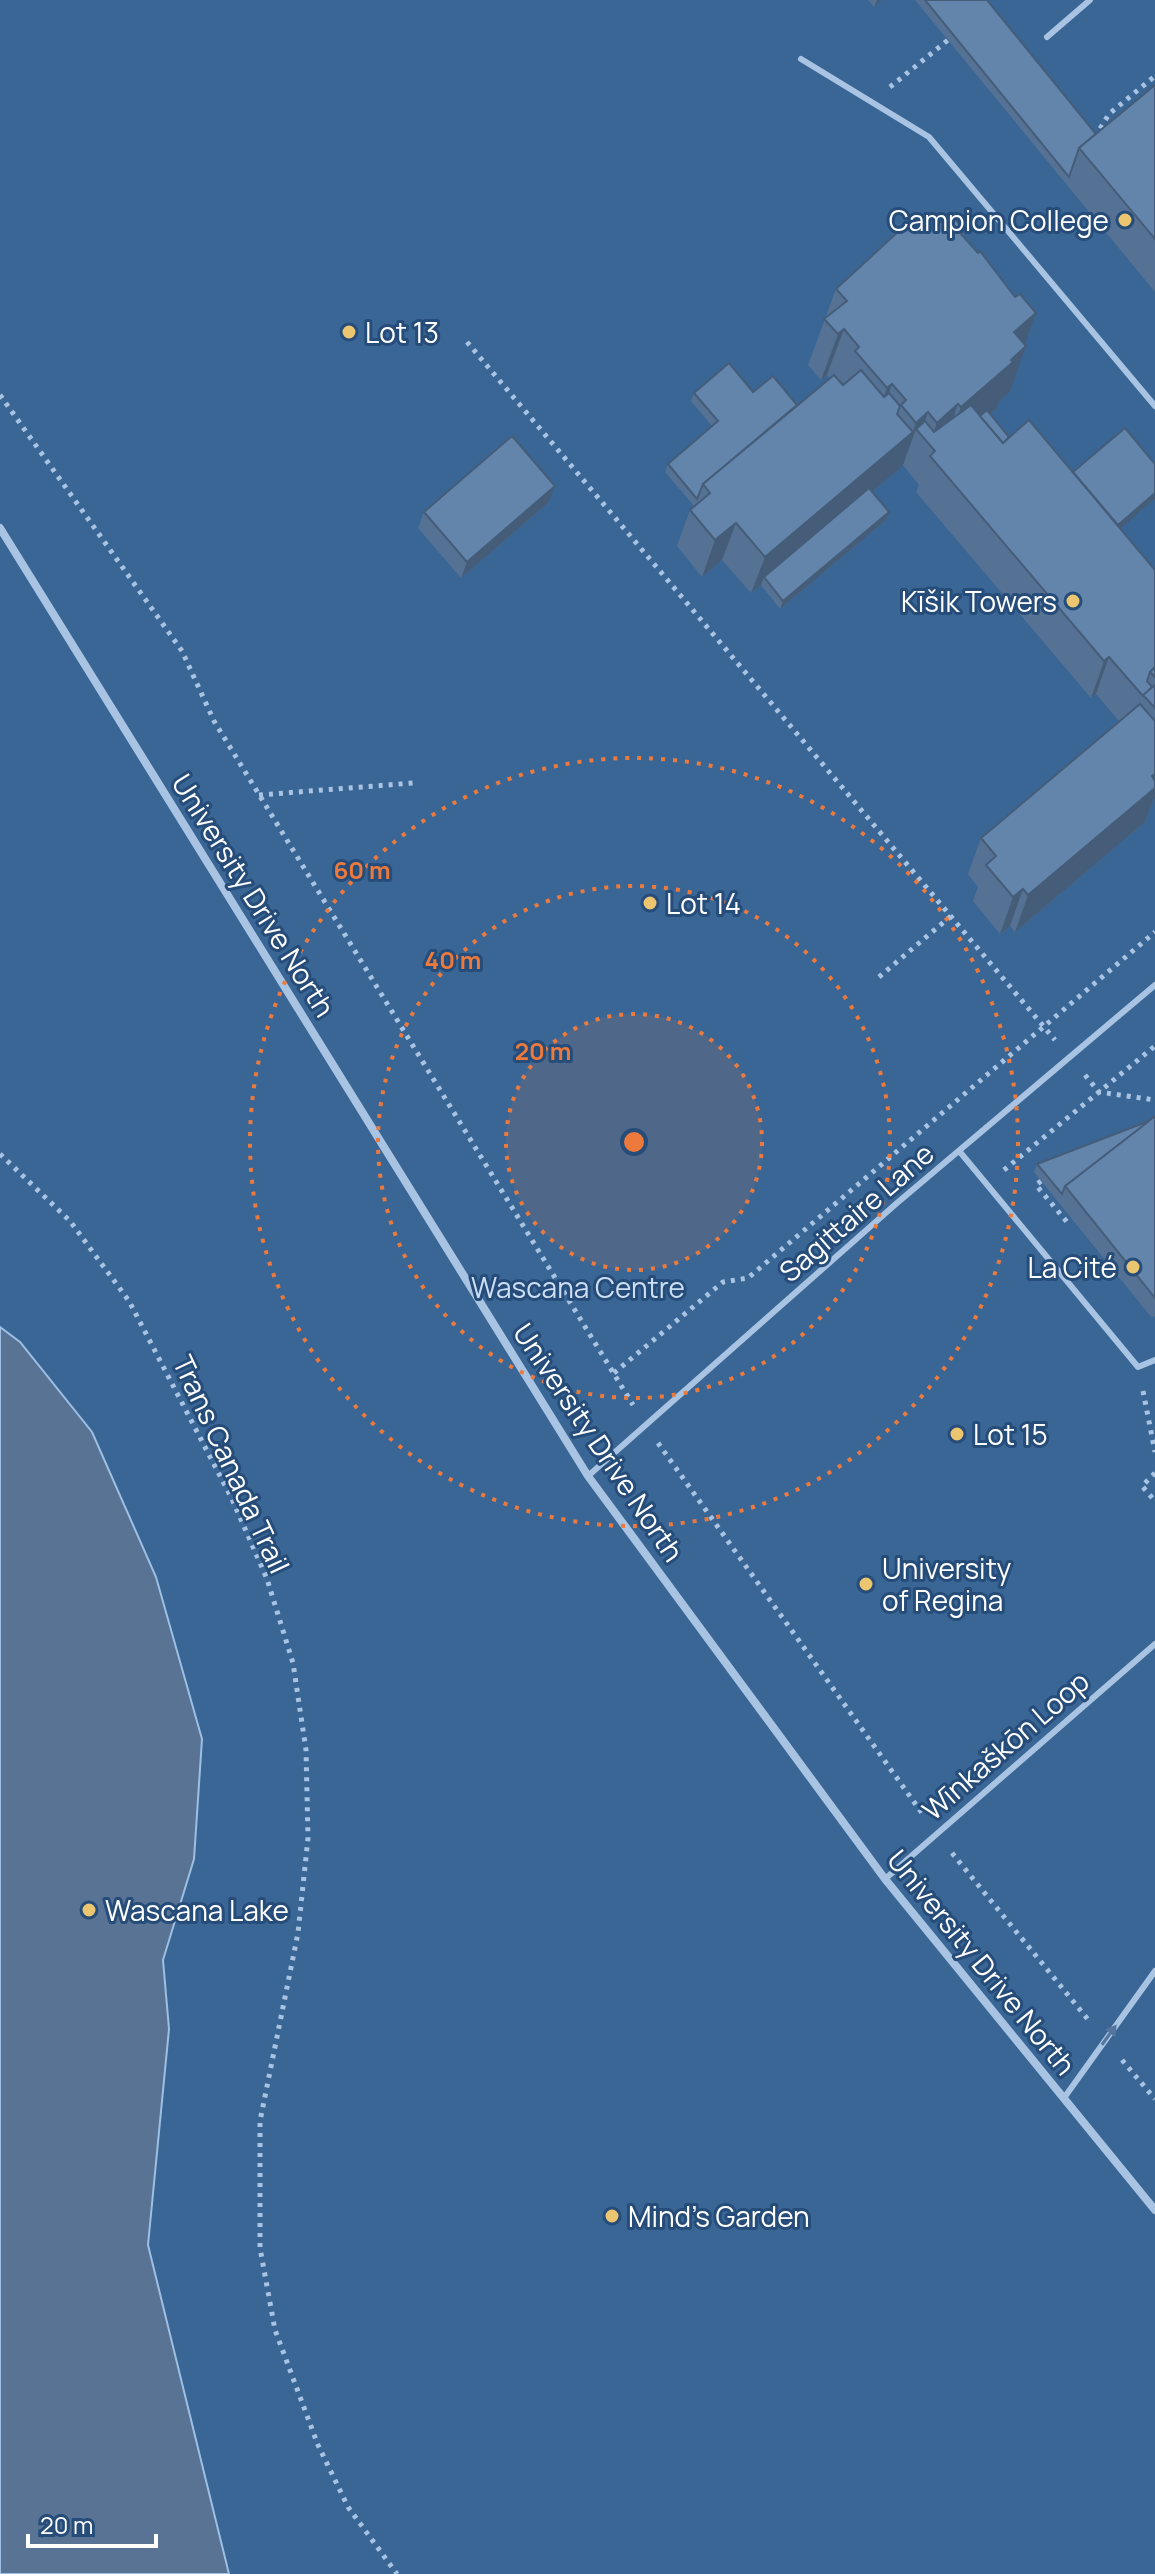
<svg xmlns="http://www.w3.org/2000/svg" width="1155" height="2574" font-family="Manrope,sans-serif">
<rect width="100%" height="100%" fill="#264c79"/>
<rect fill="#3a6696" x="0" y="0" width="1155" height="2574"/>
<path fill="#587394" stroke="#9ebfe4" stroke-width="2" d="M 0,1327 L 20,1342 L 92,1432 L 156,1577 L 202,1739 L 194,1859 L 163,1960 L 169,2029 L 148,2245 L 229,2574 L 0,2574 Z"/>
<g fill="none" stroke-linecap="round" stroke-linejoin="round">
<g stroke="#a9c4e3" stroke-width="5" stroke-dasharray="4 6" stroke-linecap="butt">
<path d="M 890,87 L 948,40"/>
<path d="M 1095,137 L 1109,114 L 1155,76"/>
<path d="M 467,342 L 1055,1040"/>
<path d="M 0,395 L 182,651 L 214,721 L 633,1405"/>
<path d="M 259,795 L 413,783"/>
<path d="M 879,977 L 951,916"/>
<path d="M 1085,1075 L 1099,1092 L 1155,1100"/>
<path d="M 0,1154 L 70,1221 L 129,1301 L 232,1499 L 267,1579 L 293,1663 L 306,1750 L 308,1838 L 298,1933 L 260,2121 L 260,2248 L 275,2330 L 318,2445 L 348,2507 L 397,2574"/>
<path d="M 1004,1170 L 1155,1046"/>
<path d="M 1041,1181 L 1036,1185 L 1067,1222"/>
<path d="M 614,1373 L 723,1282 L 748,1278 L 1155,932"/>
<path d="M 1143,1391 L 1155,1452"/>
<path d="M 658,1443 L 924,1816"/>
<path d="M 1155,1473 L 1142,1486 L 1155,1501"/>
<path d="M 952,1853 L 1090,2022"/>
<path d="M 1122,2060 L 1155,2099"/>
</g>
<g stroke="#a9c4e3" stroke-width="6">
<path d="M 1047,37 L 1090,0"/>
<path d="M 801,59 L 929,137 L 1155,406"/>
<path d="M 960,1152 L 1138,1367 L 1155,1360"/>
<path d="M 588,1476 L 897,1203 L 1155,985"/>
<path d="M 885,1879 L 1155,1644"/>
<path d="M 1064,2098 L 1155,1971"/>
</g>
<path stroke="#a9c4e3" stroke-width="8" d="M 0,528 L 588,1476 L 885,1879 L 1155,2210"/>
</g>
<g fill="#557294">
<path d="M 868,0 L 882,0 L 874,7 Z"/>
<path d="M 915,0 L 987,0 L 1096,134 L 1155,85 L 1155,292 Z"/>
<path d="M 965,230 L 963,237 L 1025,345 L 1010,392 L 999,401 L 997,408 L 990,413 L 1009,437 L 1073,472 L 1155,499 L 1120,528 L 1155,570 L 1155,799 L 1153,801 L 1145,822 L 1015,932 L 1010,926 L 1000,934 L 973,901 L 978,887 L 968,874 L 981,838 L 1119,721 L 1096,694 L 1091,698 L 916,492 L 919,485 L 903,465 L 872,492 L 889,512 L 886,520 L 780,609 L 761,585 L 751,593 L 722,560 L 702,577 L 677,546 L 690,510 L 694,506 L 665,472 L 668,464 L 712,426 L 691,401 L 694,393 L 753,392 L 797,405 L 830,378 L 827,375 L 821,380 L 808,365 L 836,289 L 902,233 Z"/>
<path d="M 549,502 L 461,578 L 418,528 L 424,512 Z"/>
<path d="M 1155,1116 L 1155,1316 L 1152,1318 L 1034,1172 L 1037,1164 L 1149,1120 Z"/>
</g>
<g fill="#455d78">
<path d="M 877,0 L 882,0 L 874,7 Z"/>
<path d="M 1036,313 L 1023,349 L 1026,346 L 1010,392 L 999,401 L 997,408 L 944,453 L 961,407 L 1014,332 Z"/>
<path d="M 844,329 L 827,375 L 821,380 L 838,334 Z"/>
<path d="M 892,384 L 876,430 L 871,434 L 887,388 Z"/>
<path d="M 958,404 L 942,450 L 935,451 L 929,444 L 937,423 Z"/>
<path d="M 928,412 L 921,434 L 916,429 L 903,465 L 899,469 L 916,423 Z"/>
<path d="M 913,432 L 899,469 L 766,581 L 764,577 L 761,585 L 751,593 L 765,557 Z"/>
<path d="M 555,486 L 549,502 L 461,578 L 467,562 Z"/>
<path d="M 1155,493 L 1155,499 L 1106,541 L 1109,533 Z"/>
<path d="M 889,512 L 886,520 L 780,609 L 783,601 Z"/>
<path d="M 736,523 L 722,560 L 702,577 L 715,540 Z"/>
<path d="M 1109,657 L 1096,694 L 1091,698 L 1104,661 Z"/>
<path d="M 1155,774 L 1155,799 L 1153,801 L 1145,822 L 1015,932 L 1028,895 Z"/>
<path d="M 1023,889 L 1010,926 L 1000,934 L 1013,897 Z"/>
</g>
<g fill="#6385ac" stroke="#455d78" stroke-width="2">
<path d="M 925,0 L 987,0 L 1096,134 L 1079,148 L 1069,177 Z"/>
<path d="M 1155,85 L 1155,239 L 1079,148 Z"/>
<path d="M 950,214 L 965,230 L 961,234 L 978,253 L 980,251 L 1015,297 L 1020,294 L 1036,313 L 1014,332 L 1026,346 L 1011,360 L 1013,362 L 961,407 L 958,404 L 937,423 L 928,412 L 916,423 L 901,405 L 906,400 L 892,384 L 887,388 L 855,351 L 859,347 L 844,329 L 838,334 L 824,319 L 847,301 L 836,289 L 900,230 L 902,233 L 918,219 L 929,232 Z"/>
<path d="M 729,363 L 753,392 L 773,376 L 797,405 L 703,484 L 697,499 L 668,464 L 718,421 L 694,393 Z"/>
<path d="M 861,370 L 884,397 L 889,393 L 900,406 L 897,414 L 913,432 L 765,557 L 736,523 L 715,540 L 690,510 L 710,493 L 703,484 L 834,375 L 843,385 Z"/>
<path d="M 971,405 L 1003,443 L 1029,420 L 1155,570 L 1155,667 L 1150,672 L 1147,681 L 1152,687 L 1143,696 L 1109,657 L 1104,661 L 930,456 L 935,451 L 916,429 L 925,421 L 934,432 Z"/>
<path d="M 987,410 L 1009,437 L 1003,443 L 980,416 Z"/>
<path d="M 1125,428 L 1155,464 L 1155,493 L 1118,525 L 1073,472 Z"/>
<path d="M 512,436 L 555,486 L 467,562 L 424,512 Z"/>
<path d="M 869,488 L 889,512 L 783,601 L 764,577 Z"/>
<path d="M 1155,667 L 1155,677 L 1150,672 Z"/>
<path d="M 1155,685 L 1155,708 L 1143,695 Z"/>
<path d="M 1140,704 L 1155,721 L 1155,774 L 1152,776 L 1155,781 L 1155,788 L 1028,895 L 1023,889 L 1013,897 L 986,865 L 996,856 L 981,838 Z"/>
<path d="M 1155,1116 L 1155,1298 L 1065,1186 Z"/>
<path d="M 1149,1121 L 1065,1186 L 1062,1194 L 1037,1164 Z"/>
</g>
<defs><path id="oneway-solid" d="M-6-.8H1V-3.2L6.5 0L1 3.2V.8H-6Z" transform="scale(2)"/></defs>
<use fill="#54769e" href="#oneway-solid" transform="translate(1109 2035) rotate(-54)"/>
<circle cx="634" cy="1142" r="128" fill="#ed7a3d" fill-opacity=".12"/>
<g fill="none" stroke="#ed7a3d" stroke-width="4" stroke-dasharray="4 8">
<circle cx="634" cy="1142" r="128"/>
<circle cx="634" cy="1142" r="256"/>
<circle cx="634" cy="1142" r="384"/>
</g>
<g fill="#ebc56f" stroke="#264c79" stroke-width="3">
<circle cx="1125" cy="220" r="8"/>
<circle cx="349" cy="332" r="8"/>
<circle cx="1073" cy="601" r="8"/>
<circle cx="650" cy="903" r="8"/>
<circle cx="1133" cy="1267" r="8"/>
<circle cx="957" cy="1434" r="8"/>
<circle cx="866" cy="1584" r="8"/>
<circle cx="89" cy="1910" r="8"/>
<circle cx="612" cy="2216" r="8"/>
</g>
<g text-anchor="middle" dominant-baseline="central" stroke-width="6" stroke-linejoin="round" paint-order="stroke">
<g font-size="28" fill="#fff" stroke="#264c79" text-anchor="start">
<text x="1109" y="220" text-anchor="end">Campion College</text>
<text x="365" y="332">Lot 13</text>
<text x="1057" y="601" text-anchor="end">Kīšik Towers</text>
<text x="666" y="903">Lot 14</text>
<text x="1117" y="1267" text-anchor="end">La Cité</text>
<text x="973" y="1434">Lot 15</text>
<text x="882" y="1568">University<tspan x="882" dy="32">of Regina</tspan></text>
<text x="105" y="1910">Wascana Lake</text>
<text x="628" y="2216">Mind's Garden</text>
</g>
<g font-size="28" fill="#fff" stroke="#264c79">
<text transform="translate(254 895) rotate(58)">University Drive North</text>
<text transform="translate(856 1212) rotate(-41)">Sagittaire Lane</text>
<text transform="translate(599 1442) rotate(56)">University Drive North</text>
<text transform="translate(232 1464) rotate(65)">Trans Canada Trail</text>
<text transform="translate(1005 1745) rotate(-41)">Wīnkaškōn Loop</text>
<text transform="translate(982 1962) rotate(51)">University Drive North</text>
</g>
<g font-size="28" fill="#ccdef3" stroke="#264c79">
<text x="578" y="1287">Wascana Centre</text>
</g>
</g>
<circle cx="634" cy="1142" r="12" fill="#ed7a3d" stroke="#264c79" stroke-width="4"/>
<g font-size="24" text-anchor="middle" font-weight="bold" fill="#ed7a3d" stroke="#264c79" stroke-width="6" stroke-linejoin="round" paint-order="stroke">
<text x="362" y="879">60 m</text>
<text x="453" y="969">40 m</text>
<text x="543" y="1060">20 m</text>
</g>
<path d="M28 2534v12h128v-12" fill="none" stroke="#ffffff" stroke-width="4"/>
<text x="40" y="2534" font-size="24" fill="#ffffff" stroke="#264c79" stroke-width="6" paint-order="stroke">20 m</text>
</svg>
